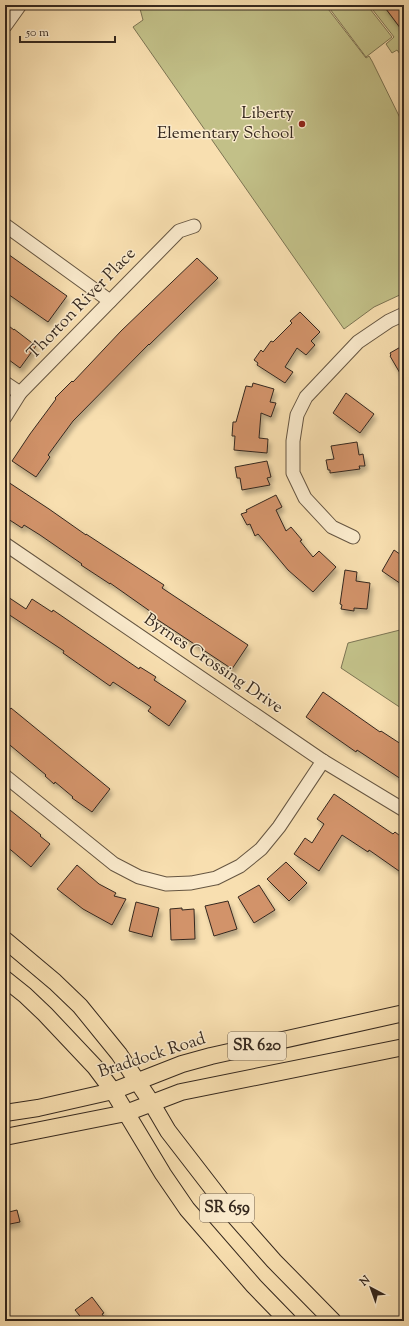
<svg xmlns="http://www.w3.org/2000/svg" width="409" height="1326" font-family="'Sorts Mill Goudy',serif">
<defs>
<filter id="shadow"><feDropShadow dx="2.5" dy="4.5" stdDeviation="2" flood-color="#0004"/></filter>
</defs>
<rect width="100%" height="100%" fill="#f8dfb0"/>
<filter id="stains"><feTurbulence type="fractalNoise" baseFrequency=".005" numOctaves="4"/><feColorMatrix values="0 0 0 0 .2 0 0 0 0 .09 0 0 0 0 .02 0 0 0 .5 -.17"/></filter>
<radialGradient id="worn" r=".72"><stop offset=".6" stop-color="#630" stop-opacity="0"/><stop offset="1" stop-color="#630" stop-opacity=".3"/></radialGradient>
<g fill="#c2c088" stroke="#7c7453">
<path d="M 139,5 L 325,5 L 366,58 L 369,56 L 372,61 L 404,126 L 404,293 L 374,307 L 344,329 L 133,27 L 143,20 Z"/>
<path d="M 327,5 L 367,5 L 392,37 L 366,57 Z"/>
<path d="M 369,5 L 383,5 L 404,33 L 404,59 L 397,50 L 392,53 L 386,44 L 394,37 Z"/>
<path d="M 404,629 L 404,710 L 341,668 L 348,643 Z"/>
</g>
<g fill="#d2936b" stroke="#35281e" filter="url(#shadow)">
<path d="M 383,5 L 404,5 L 404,33 Z"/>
<path d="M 5,252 L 67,296 L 48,322 L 5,292 Z"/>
<path d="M 197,258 L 218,278 L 149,345 L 149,344 L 73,421 L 48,455 L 50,457 L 36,477 L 12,461 L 30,434 L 56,399 L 55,398 L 72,381 L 73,382 L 121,331 Z"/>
<path d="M 300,312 L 320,332 L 311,341 L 315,345 L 306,355 L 297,348 L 285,367 L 293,372 L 285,383 L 257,365 L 258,363 L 254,360 L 261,350 L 263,352 L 271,341 L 273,342 L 292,323 L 290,321 Z"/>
<path d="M 5,323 L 14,330 L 14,329 L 36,346 L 20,368 L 5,357 Z"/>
<path d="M 404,345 L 404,380 L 390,356 L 391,355 L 390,353 Z"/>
<path d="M 253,383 L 274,389 L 270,402 L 276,403 L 271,417 L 261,413 L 259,438 L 268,439 L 267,453 L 234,450 L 235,436 L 232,436 L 233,422 L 236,422 L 246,386 L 252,387 Z"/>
<path d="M 346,393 L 374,414 L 360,433 L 333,413 Z"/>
<path d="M 357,442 L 359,455 L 363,454 L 365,466 L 359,466 L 360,469 L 330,473 L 330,470 L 328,470 L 326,460 L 334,459 L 331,446 Z"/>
<path d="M 267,461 L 271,477 L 267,478 L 270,485 L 242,490 L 240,478 L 237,478 L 235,467 Z"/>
<path d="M 5,480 L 49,509 L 86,535 L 86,534 L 164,585 L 162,588 L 248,645 L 232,669 L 152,616 L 154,614 L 110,583 L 110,584 L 81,565 L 82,564 L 40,535 L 24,525 L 22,528 L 5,517 Z"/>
<path d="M 276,495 L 282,507 L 276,510 L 286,531 L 291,527 L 302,540 L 300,541 L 313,557 L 319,551 L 336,567 L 313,592 L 288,570 L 258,534 L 255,536 L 250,524 L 247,525 L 241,514 L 247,512 L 246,510 Z"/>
<path d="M 394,550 L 404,557 L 404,586 L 382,571 Z"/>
<path d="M 345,570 L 357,572 L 356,581 L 370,583 L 367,609 L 354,608 L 354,611 L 341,609 L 342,605 L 340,604 Z"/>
<path d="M 5,595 L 26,609 L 32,599 L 52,612 L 53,610 L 139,669 L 140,667 L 156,677 L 154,680 L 186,701 L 169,726 L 148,711 L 151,707 L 113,682 L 110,686 L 63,653 L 64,651 L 5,612 Z"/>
<path d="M 323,692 L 380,732 L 381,731 L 404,746 L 404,781 L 357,750 L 356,752 L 306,717 Z"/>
<path d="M 11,708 L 110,789 L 92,812 L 72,798 L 73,797 L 55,782 L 54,784 L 45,776 L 46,775 L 5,741 L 5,715 Z"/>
<path d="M 334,794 L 393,834 L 395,832 L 404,839 L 404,863 L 399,871 L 369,850 L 368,852 L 342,835 L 319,871 L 294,854 L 305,838 L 312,843 L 324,824 L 317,819 Z"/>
<path d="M 5,806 L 41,835 L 40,836 L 50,844 L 31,867 L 5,845 Z"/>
<path d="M 286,862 L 307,883 L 289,901 L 267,879 Z"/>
<path d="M 77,865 L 99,884 L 116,893 L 114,896 L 126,899 L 112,925 L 83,909 L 57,889 Z"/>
<path d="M 259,885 L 275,910 L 254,923 L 238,897 Z"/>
<path d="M 228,901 L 237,929 L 214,936 L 205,906 Z"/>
<path d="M 136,902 L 159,908 L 152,937 L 129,931 Z"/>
<path d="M 182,908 L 182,910 L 194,909 L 195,939 L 171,940 L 170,909 Z"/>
<path d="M 17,1210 L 20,1222 L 5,1225 L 5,1213 Z"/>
<path d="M 92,1297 L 104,1313 L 102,1314 L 107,1321 L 84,1321 L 75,1310 Z"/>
</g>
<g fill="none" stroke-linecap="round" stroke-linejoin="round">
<defs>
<g id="minor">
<path d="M 5,26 L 20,5"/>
<path d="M 5,225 L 110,301"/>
<path d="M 5,383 L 20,393"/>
<path d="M 5,417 L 20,393 L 179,231 L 194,226"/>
<path d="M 353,537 L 332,527 L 305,498 L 293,473 L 293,441 L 297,415 L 306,397 L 358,342 L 389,321 L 404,314"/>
<path d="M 5,544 L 323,761 L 404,810"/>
<path d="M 5,776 L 114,864 L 139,877 L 166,884 L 191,883 L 216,878 L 240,866 L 261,849 L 279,827 L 323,761"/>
</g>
<g id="major">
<path d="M 5,940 L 55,982 L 80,1006 L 119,1054 L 151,1102 L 168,1131 L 229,1210 L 274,1261 L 333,1321"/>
<path d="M 5,979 L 25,995 L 45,1014 L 95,1067 L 113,1091 L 163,1174 L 187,1209 L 254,1286 L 288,1321"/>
<path d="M 5,1113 L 38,1108 L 113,1091 L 182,1064 L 211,1056 L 404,1013"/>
<path d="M 5,1137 L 126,1113 L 181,1092 L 404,1047"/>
</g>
</defs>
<use href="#minor" stroke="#665642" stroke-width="15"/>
<use href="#major" stroke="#35281e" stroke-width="18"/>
<use href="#minor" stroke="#faeacc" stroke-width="13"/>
<use href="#major" stroke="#f8dfb0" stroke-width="16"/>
</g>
<circle fill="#8f2418" stroke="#faeacc" stroke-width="1.5" cx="302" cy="124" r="4"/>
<g text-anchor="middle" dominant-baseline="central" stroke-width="3" stroke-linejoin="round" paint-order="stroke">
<g fill="#faeacc" stroke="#706252" stroke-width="1">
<rect x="228" y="1032" width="58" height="28" rx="3"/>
<rect x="200" y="1194" width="54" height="28" rx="3"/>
</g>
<g font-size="16" font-weight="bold" fill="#35281e">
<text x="257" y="1046">SR 620</text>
<text x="227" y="1208">SR 659</text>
</g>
<g font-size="17" fill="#35281e" stroke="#faeacc" text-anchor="end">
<text x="294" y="114">Liberty<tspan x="294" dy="20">Elementary School</tspan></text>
</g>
<g font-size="17" fill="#35281e" stroke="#faeacc">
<text transform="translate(82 304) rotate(-46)">Thorton River Place</text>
<text transform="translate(213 664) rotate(34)">Byrnes Crossing Drive</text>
<text transform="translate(152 1056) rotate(-18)">Braddock Road</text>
</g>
</g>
<rect width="409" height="1326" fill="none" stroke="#f8dfb0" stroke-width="20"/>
<rect x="6" y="6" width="397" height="1314" fill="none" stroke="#35281e" stroke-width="2"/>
<rect x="10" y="10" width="389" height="1306" fill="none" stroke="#35281e"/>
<g transform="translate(371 1288) rotate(319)" stroke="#faeacc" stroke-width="3" paint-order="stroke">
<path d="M0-3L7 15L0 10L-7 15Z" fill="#35281e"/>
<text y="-6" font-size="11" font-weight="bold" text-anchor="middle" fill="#35281e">N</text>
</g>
<path d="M20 36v6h95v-6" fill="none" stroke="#35281e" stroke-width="2"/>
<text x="26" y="36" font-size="12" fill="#35281e" stroke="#faeacc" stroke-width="3" paint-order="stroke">50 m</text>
<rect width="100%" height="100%" filter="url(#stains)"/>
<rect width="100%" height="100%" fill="url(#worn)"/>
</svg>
